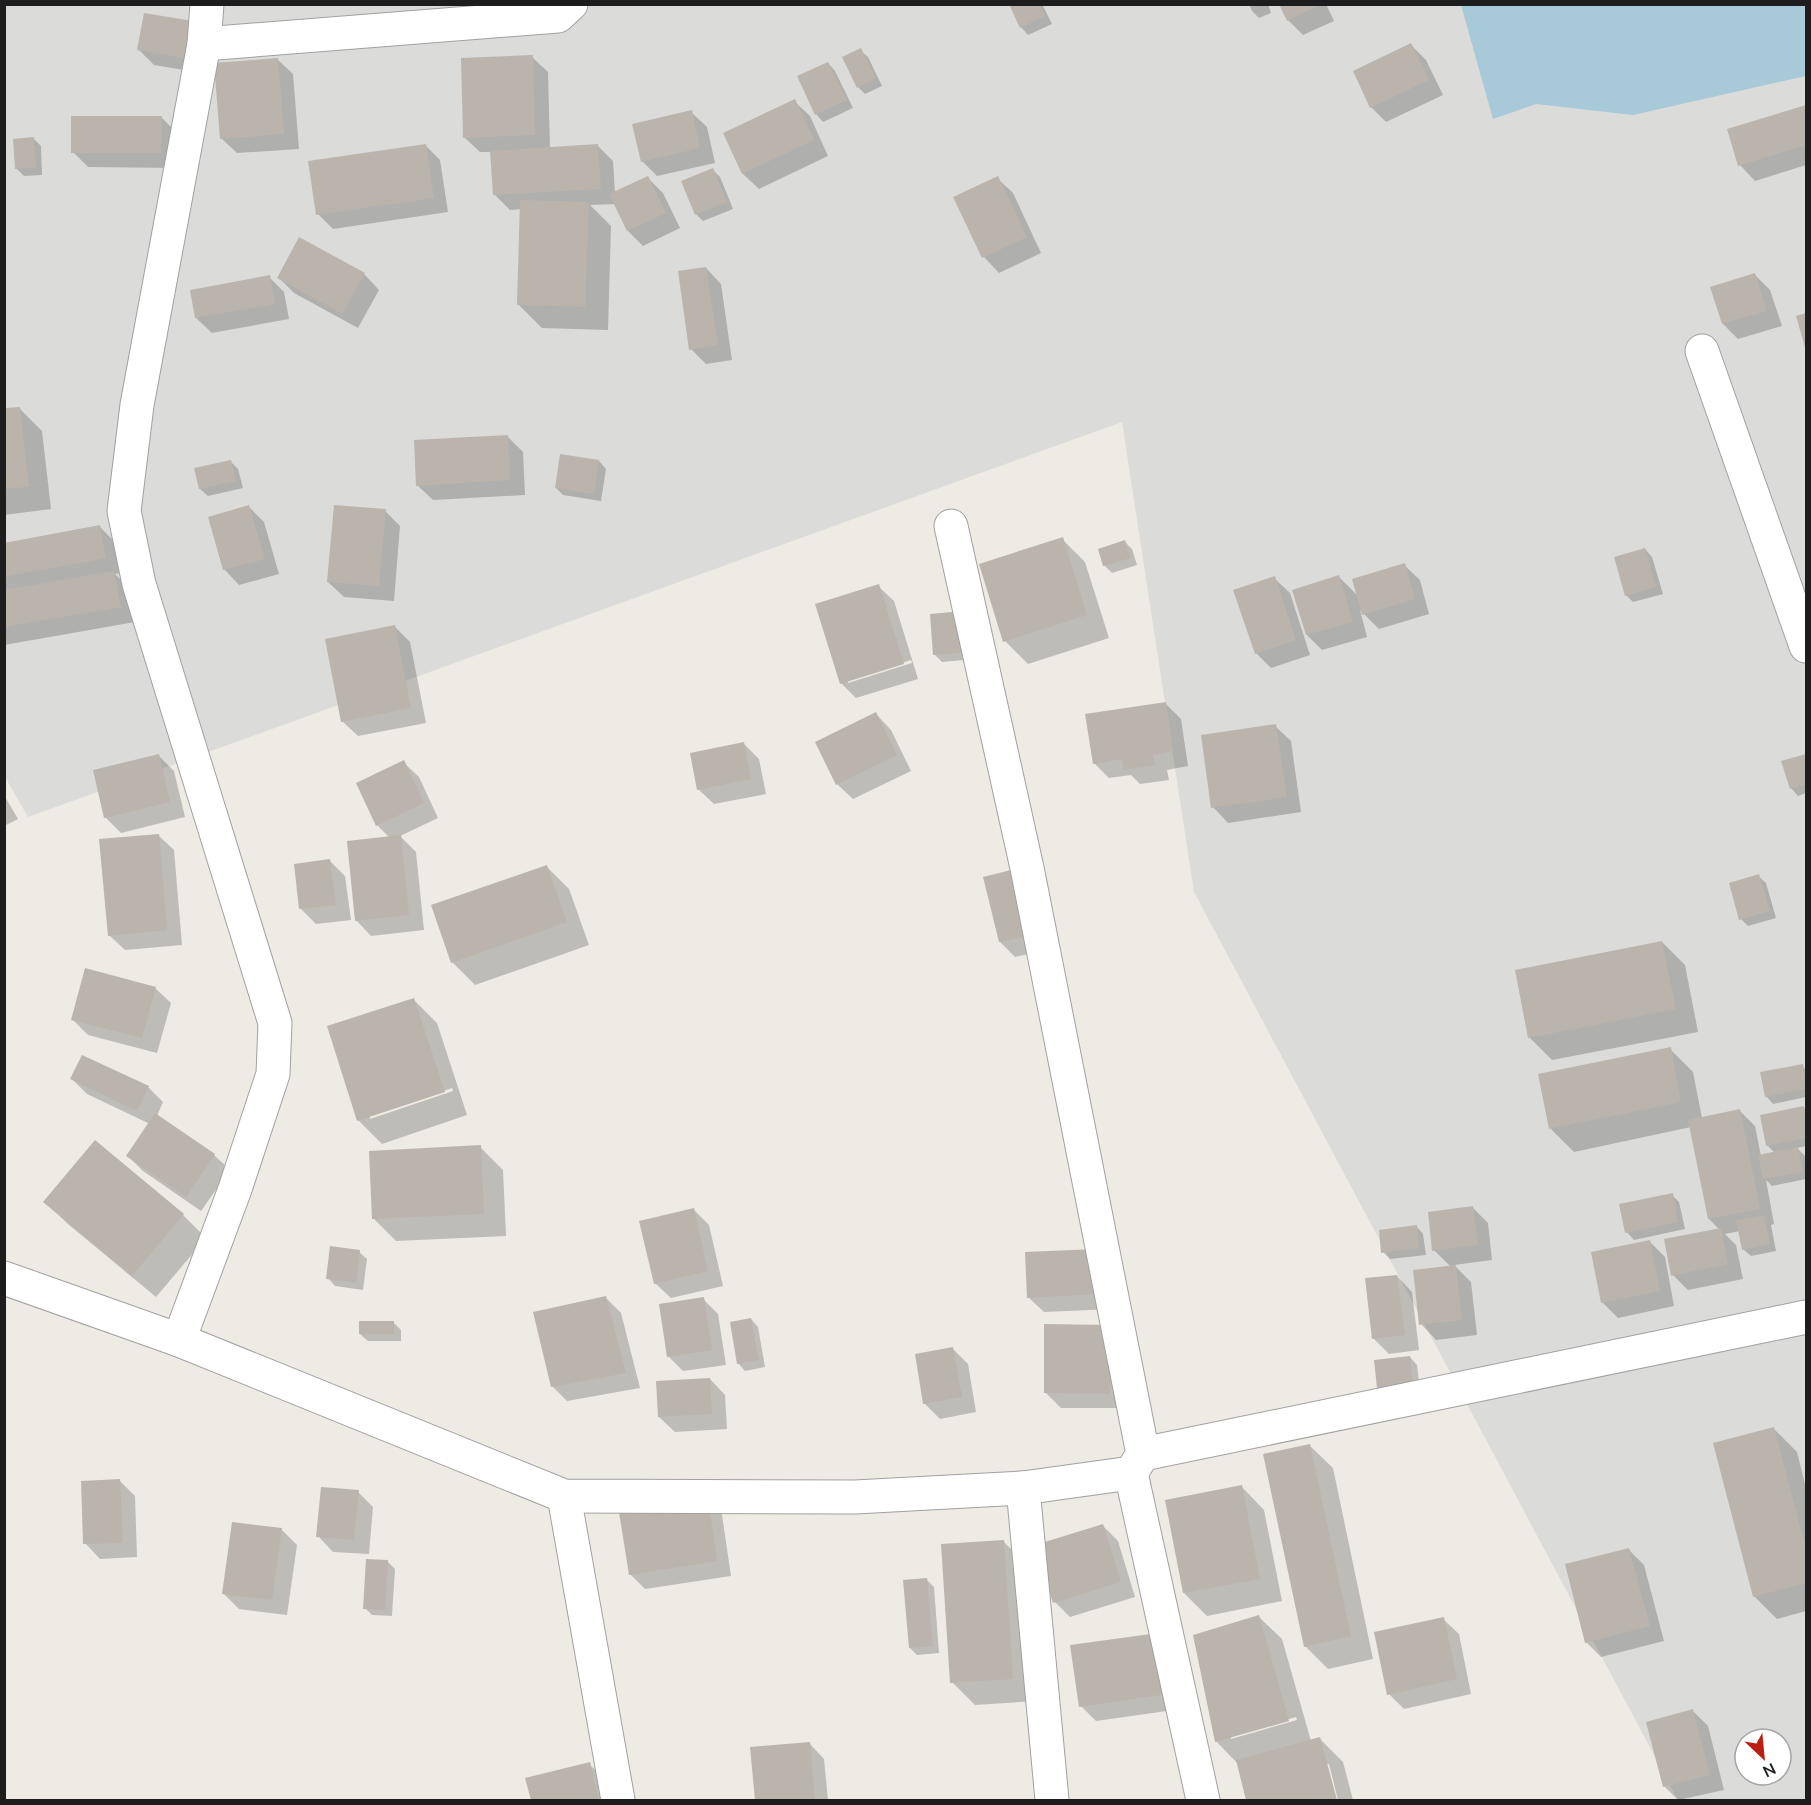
<svg xmlns="http://www.w3.org/2000/svg" width="1811" height="1805" font-family="'Nunito Sans',sans-serif">
<rect width="100%" height="100%" fill="#eeebe4"/>
<path fill="#dbdbda" fill-rule="evenodd" d="M 5,5 L 1806,5 L 1806,1800 L 1678,1800 L 1194,892 L 1122,422 L 28,817 L 5,777 ZM 1745,1739 L 1781,1739 L 1781,1775 L 1745,1775 Z"/>
<path fill="#a8c9d8" d="M 1461,5 L 1806,5 L 1806,76 L 1633,115 L 1536,104 L 1493,119 Z"/>
<g fill="#0003" fill-rule="evenodd">
<path d="M 119,4 L 171,4 L 121,6 Z"/>
<path d="M 1010,4 L 1042,4 L 1052,24 L 1028,35 L 1021,27 Z"/>
<path d="M 1249,4 L 1268,4 L 1271,13 L 1259,18 L 1252,11 Z"/>
<path d="M 1281,4 L 1326,4 L 1334,21 L 1303,35 L 1288,20 Z"/>
<path d="M 145,15 L 202,73 L 154,65 L 139,50 Z"/>
<path d="M 1411,45 L 1426,60 L 1443,95 L 1386,122 L 1371,107 Z"/>
<path d="M 860,50 L 868,57 L 882,86 L 865,94 L 858,87 Z"/>
<path d="M 532,57 L 548,72 L 550,149 L 598,146 L 613,161 L 615,193 L 648,178 L 663,193 L 680,228 L 643,246 L 628,231 L 615,204 L 590,205 L 611,226 L 608,330 L 542,328 L 519,305 L 522,209 L 510,210 L 494,194 L 492,152 L 480,152 L 464,137 Z"/>
<path d="M 277,59 L 293,74 L 299,149 L 237,153 L 221,138 Z"/>
<path d="M 828,63 L 835,71 L 853,108 L 823,122 L 816,114 Z"/>
<path d="M 794,101 L 810,116 L 828,156 L 759,189 L 743,174 L 725,134 Z"/>
<path d="M 1806,106 L 1806,165 L 1755,181 L 1740,165 L 1729,130 Z"/>
<path d="M 691,112 L 707,127 L 715,163 L 657,176 L 642,161 Z"/>
<path d="M 161,117 L 176,132 L 176,168 L 88,167 L 73,152 Z"/>
<path d="M 34,139 L 41,146 L 42,175 L 24,176 L 17,169 Z"/>
<path d="M 425,145 L 440,160 L 448,212 L 333,229 L 318,214 Z"/>
<path d="M 713,170 L 720,177 L 733,209 L 703,221 L 696,214 Z"/>
<path d="M 997,178 L 1013,193 L 1041,253 L 999,273 L 984,257 L 955,198 Z"/>
<path d="M 706,268 L 721,284 L 732,360 L 706,364 L 691,349 Z"/>
<path d="M 364,274 L 379,290 L 358,328 L 294,293 L 279,278 Z"/>
<path d="M 1755,275 L 1770,290 L 1782,326 L 1738,339 L 1723,324 Z"/>
<path d="M 269,277 L 284,292 L 289,319 L 212,333 L 196,318 Z"/>
<path d="M 19,408 L 42,431 L 51,509 L 4,515 L 4,410 Z"/>
<path d="M 508,437 L 523,452 L 525,495 L 433,500 L 417,485 Z"/>
<path d="M 599,461 L 606,469 L 601,501 L 563,495 L 556,488 Z"/>
<path d="M 231,462 L 238,469 L 243,488 L 208,496 L 200,489 Z"/>
<path d="M 249,507 L 264,522 L 279,574 L 239,585 L 224,569 Z"/>
<path d="M 385,511 L 400,526 L 394,601 L 344,597 L 328,582 Z"/>
<path d="M 100,527 L 115,542 L 121,573 L 115,574 L 129,588 L 135,622 L 4,645 L 4,545 Z"/>
<path d="M 1062,539 L 1085,562 L 1109,638 L 1028,664 L 1005,641 Z"/>
<path d="M 1125,542 L 1132,549 L 1137,565 L 1112,573 L 1104,565 Z"/>
<path d="M 1645,549 L 1652,557 L 1663,594 L 1633,602 L 1626,595 Z"/>
<path d="M 1404,565 L 1420,580 L 1429,614 L 1379,629 L 1360,610 L 1367,637 L 1322,650 L 1307,635 L 1339,577 L 1358,596 Z"/>
<path d="M 1274,578 L 1290,593 L 1310,655 L 1271,668 L 1256,653 Z"/>
<path d="M 878,586 L 894,601 L 918,679 L 856,698 L 841,683 ZM 911,660 L 912,663 L 848,683 L 848,680 Z"/>
<path d="M 931,615 L 974,659 L 942,662 L 935,655 Z"/>
<path d="M 395,627 L 410,642 L 426,723 L 358,736 L 342,721 Z"/>
<path d="M 1166,704 L 1181,719 L 1188,766 L 1167,770 L 1169,780 L 1140,784 L 1131,775 L 1109,778 L 1094,763 Z"/>
<path d="M 876,714 L 891,730 L 911,771 L 853,799 L 837,784 Z"/>
<path d="M 1275,726 L 1291,741 L 1301,812 L 1228,823 L 1213,807 Z"/>
<path d="M 744,744 L 759,759 L 766,794 L 714,804 L 698,789 Z"/>
<path d="M 1806,755 L 1806,793 L 1798,796 L 1791,788 L 1783,762 Z"/>
<path d="M 159,756 L 174,771 L 185,817 L 121,833 L 105,817 Z"/>
<path d="M 403,762 L 419,777 L 438,818 L 400,836 L 416,852 L 424,930 L 371,936 L 356,920 L 390,838 L 377,825 Z"/>
<path d="M 4,795 L 18,819 L 4,826 Z"/>
<path d="M 158,835 L 174,850 L 182,945 L 125,950 L 109,935 Z"/>
<path d="M 330,861 L 345,876 L 351,920 L 316,924 L 301,909 Z"/>
<path d="M 546,866 L 569,889 L 589,945 L 475,985 L 452,962 Z"/>
<path d="M 1758,876 L 1766,883 L 1776,918 L 1748,926 L 1741,919 Z"/>
<path d="M 984,878 L 1042,951 L 1015,957 L 1000,942 Z"/>
<path d="M 1662,942 L 1685,965 L 1698,1032 L 1552,1060 L 1529,1037 Z"/>
<path d="M 155,988 L 171,1003 L 157,1053 L 88,1035 L 73,1020 Z"/>
<path d="M 414,1000 L 437,1023 L 467,1115 L 382,1144 L 359,1121 L 328,1027 ZM 452,1088 L 453,1091 L 370,1119 L 370,1116 Z"/>
<path d="M 1670,1049 L 1693,1072 L 1702,1118 L 1740,1111 L 1755,1126 L 1761,1156 L 1775,1153 L 1767,1145 L 1804,1108 L 1806,1111 L 1806,1146 L 1797,1148 L 1805,1156 L 1806,1179 L 1772,1186 L 1766,1180 L 1774,1224 L 1771,1225 L 1776,1251 L 1751,1256 L 1743,1249 L 1740,1231 L 1725,1234 L 1736,1245 L 1743,1279 L 1688,1290 L 1673,1275 L 1720,1230 L 1709,1219 L 1691,1127 L 1574,1152 L 1551,1129 Z"/>
<path d="M 1802,1066 L 1806,1070 L 1806,1097 L 1773,1104 L 1766,1096 Z"/>
<path d="M 72,1079 L 148,1087 L 163,1102 L 157,1116 L 214,1155 L 230,1170 L 201,1211 L 143,1171 L 128,1156 L 150,1124 L 87,1094 Z"/>
<path d="M 480,1147 L 503,1170 L 506,1236 L 396,1241 L 373,1218 Z"/>
<path d="M 1672,1195 L 1679,1202 L 1685,1229 L 1634,1240 L 1627,1232 Z"/>
<path d="M 45,1202 L 183,1215 L 206,1238 L 156,1297 L 68,1224 Z"/>
<path d="M 1473,1208 L 1488,1223 L 1492,1260 L 1454,1265 L 1471,1282 L 1477,1335 L 1436,1340 L 1421,1324 L 1451,1267 L 1434,1250 Z"/>
<path d="M 694,1210 L 709,1225 L 723,1286 L 671,1298 L 655,1283 Z"/>
<path d="M 1416,1226 L 1423,1234 L 1426,1255 L 1390,1259 L 1383,1252 Z"/>
<path d="M 1650,1242 L 1665,1257 L 1674,1306 L 1618,1318 L 1603,1303 L 1593,1253 Z"/>
<path d="M 1095,1251 L 1113,1309 L 1044,1312 L 1028,1297 Z"/>
<path d="M 359,1252 L 367,1259 L 363,1290 L 335,1286 L 328,1278 Z"/>
<path d="M 1397,1276 L 1412,1292 L 1419,1350 L 1389,1354 L 1374,1339 Z"/>
<path d="M 605,1297 L 621,1313 L 640,1388 L 567,1401 L 552,1386 Z"/>
<path d="M 703,1299 L 718,1314 L 726,1365 L 683,1371 L 668,1356 Z"/>
<path d="M 751,1319 L 758,1327 L 765,1367 L 745,1371 L 738,1363 Z"/>
<path d="M 393,1322 L 401,1330 L 401,1341 L 368,1341 L 360,1334 Z"/>
<path d="M 1126,1342 L 1125,1408 L 1061,1408 L 1045,1392 Z"/>
<path d="M 953,1349 L 968,1364 L 976,1412 L 940,1419 L 924,1403 Z"/>
<path d="M 1410,1357 L 1417,1365 L 1420,1391 L 1386,1395 L 1379,1388 Z"/>
<path d="M 710,1379 L 725,1395 L 727,1429 L 675,1432 L 659,1417 Z"/>
<path d="M 1774,1429 L 1797,1452 L 1806,1488 L 1806,1611 L 1777,1619 L 1754,1596 Z"/>
<path d="M 1310,1446 L 1333,1468 L 1373,1659 L 1328,1669 L 1305,1646 Z"/>
<path d="M 119,1480 L 135,1496 L 137,1557 L 100,1559 L 85,1543 Z"/>
<path d="M 1242,1487 L 1264,1510 L 1282,1601 L 1207,1616 L 1184,1593 Z"/>
<path d="M 358,1492 L 373,1507 L 369,1554 L 333,1552 L 318,1536 Z"/>
<path d="M 707,1499 L 722,1515 L 731,1576 L 645,1589 L 630,1574 Z"/>
<path d="M 1103,1526 L 1118,1541 L 1135,1597 L 1070,1617 L 1055,1602 Z"/>
<path d="M 282,1530 L 297,1545 L 287,1615 L 239,1609 L 223,1593 Z"/>
<path d="M 1003,1541 L 1026,1564 L 1036,1701 L 975,1705 L 952,1682 Z"/>
<path d="M 1629,1550 L 1644,1565 L 1664,1641 L 1601,1657 L 1586,1642 Z"/>
<path d="M 387,1561 L 395,1569 L 392,1616 L 372,1615 L 365,1608 Z"/>
<path d="M 927,1580 L 934,1587 L 939,1653 L 917,1655 L 910,1648 Z"/>
<path d="M 1259,1617 L 1282,1639 L 1311,1741 L 1320,1739 L 1343,1762 L 1353,1800 L 1338,1800 L 1329,1764 L 1326,1764 L 1335,1800 L 1248,1800 L 1238,1764 L 1216,1741 ZM 1296,1717 L 1297,1720 L 1231,1739 L 1231,1736 Z"/>
<path d="M 1443,1619 L 1459,1634 L 1471,1694 L 1404,1709 L 1389,1694 Z"/>
<path d="M 1158,1634 L 1181,1709 L 1096,1721 L 1081,1706 Z"/>
<path d="M 1693,1711 L 1708,1726 L 1724,1790 L 1678,1800 L 1664,1786 Z"/>
<path d="M 809,1743 L 824,1759 L 828,1800 L 757,1800 L 752,1748 Z"/>
<path d="M 589,1764 L 612,1786 L 616,1800 L 532,1800 L 527,1779 Z"/>
</g>
<g fill="#bab4ad">
<path d="M 1009,4 L 1040,4 L 1045,16 L 1020,28 Z"/>
<path d="M 1279,4 L 1322,4 L 1287,21 Z"/>
<path d="M 144,13 L 193,21 L 187,59 L 137,50 Z"/>
<path d="M 1411,43 L 1429,80 L 1370,108 L 1353,71 Z"/>
<path d="M 861,48 L 876,78 L 857,88 L 842,57 Z"/>
<path d="M 533,55 L 535,135 L 463,138 L 461,58 Z"/>
<path d="M 278,58 L 284,134 L 220,139 L 214,63 Z"/>
<path d="M 828,62 L 847,100 L 815,115 L 797,76 Z"/>
<path d="M 795,99 L 814,140 L 742,174 L 723,133 Z"/>
<path d="M 1806,105 L 1806,145 L 1738,166 L 1727,129 Z"/>
<path d="M 692,110 L 700,148 L 641,162 L 632,124 Z"/>
<path d="M 71,116 L 162,116 L 161,153 L 71,153 Z"/>
<path d="M 34,137 L 36,168 L 15,169 L 13,139 Z"/>
<path d="M 426,144 L 434,198 L 316,215 L 308,161 Z"/>
<path d="M 598,144 L 601,189 L 493,195 L 490,151 Z"/>
<path d="M 713,168 L 727,202 L 695,215 L 681,181 Z"/>
<path d="M 648,176 L 666,213 L 627,231 L 609,194 Z"/>
<path d="M 998,176 L 1027,237 L 982,258 L 953,197 Z"/>
<path d="M 520,200 L 589,202 L 585,307 L 517,305 Z"/>
<path d="M 299,237 L 365,273 L 342,314 L 277,278 Z"/>
<path d="M 706,267 L 718,345 L 689,350 L 678,271 Z"/>
<path d="M 1755,273 L 1767,311 L 1722,324 L 1710,287 Z"/>
<path d="M 270,275 L 275,304 L 195,318 L 190,290 Z"/>
<path d="M 1806,313 L 1806,351 L 1796,316 Z"/>
<path d="M 20,407 L 29,487 L 5,489 L 5,408 Z"/>
<path d="M 508,435 L 510,480 L 416,486 L 414,440 Z"/>
<path d="M 560,454 L 599,460 L 594,494 L 555,488 Z"/>
<path d="M 231,460 L 236,481 L 199,489 L 194,468 Z"/>
<path d="M 249,505 L 265,559 L 223,570 L 208,517 Z"/>
<path d="M 334,505 L 386,509 L 379,586 L 327,582 Z"/>
<path d="M 100,525 L 106,558 L 4,577 L 4,543 Z"/>
<path d="M 1063,537 L 1087,615 L 1003,642 L 979,564 Z"/>
<path d="M 1125,540 L 1131,558 L 1103,566 L 1098,549 Z"/>
<path d="M 1645,548 L 1656,587 L 1625,596 L 1614,557 Z"/>
<path d="M 1405,563 L 1415,599 L 1362,615 L 1352,579 Z"/>
<path d="M 114,571 L 121,607 L 4,627 L 4,590 Z"/>
<path d="M 1339,575 L 1353,622 L 1306,635 L 1292,590 Z"/>
<path d="M 1275,576 L 1296,640 L 1255,654 L 1233,590 Z"/>
<path d="M 879,584 L 904,664 L 840,684 L 815,604 Z"/>
<path d="M 964,611 L 967,652 L 933,655 L 930,614 Z"/>
<path d="M 395,625 L 411,708 L 341,722 L 325,639 Z"/>
<path d="M 1166,702 L 1173,751 L 1153,755 L 1155,765 L 1124,770 L 1122,759 L 1093,764 L 1085,714 Z"/>
<path d="M 876,712 L 897,755 L 836,785 L 815,742 Z"/>
<path d="M 1276,724 L 1287,797 L 1211,808 L 1201,735 Z"/>
<path d="M 744,742 L 751,779 L 697,790 L 690,753 Z"/>
<path d="M 159,754 L 170,802 L 104,818 L 93,770 Z"/>
<path d="M 1806,754 L 1806,784 L 1790,789 L 1781,761 Z"/>
<path d="M 404,760 L 424,803 L 376,826 L 356,783 Z"/>
<path d="M 159,834 L 167,930 L 108,936 L 99,839 Z"/>
<path d="M 401,835 L 409,915 L 355,921 L 347,841 Z"/>
<path d="M 330,859 L 336,905 L 299,909 L 294,864 Z"/>
<path d="M 547,865 L 567,922 L 451,963 L 431,905 Z"/>
<path d="M 1011,870 L 1027,936 L 999,942 L 983,877 Z"/>
<path d="M 1759,874 L 1770,911 L 1739,920 L 1729,883 Z"/>
<path d="M 1662,941 L 1676,1009 L 1528,1038 L 1515,970 Z"/>
<path d="M 85,968 L 156,987 L 142,1038 L 71,1020 Z"/>
<path d="M 414,998 L 445,1092 L 357,1121 L 327,1026 Z"/>
<path d="M 1671,1047 L 1681,1102 L 1549,1129 L 1538,1074 Z"/>
<path d="M 82,1055 L 149,1086 L 137,1111 L 70,1079 Z"/>
<path d="M 1803,1064 L 1806,1089 L 1765,1097 L 1760,1072 Z"/>
<path d="M 1804,1106 L 1806,1117 L 1806,1138 L 1766,1146 L 1760,1115 Z"/>
<path d="M 1740,1109 L 1760,1209 L 1708,1219 L 1688,1120 Z"/>
<path d="M 155,1113 L 215,1154 L 186,1197 L 126,1156 Z"/>
<path d="M 95,1140 L 184,1214 L 132,1276 L 43,1202 Z"/>
<path d="M 481,1145 L 484,1214 L 372,1219 L 369,1151 Z"/>
<path d="M 1798,1147 L 1803,1172 L 1763,1179 L 1758,1155 Z"/>
<path d="M 1673,1193 L 1678,1222 L 1625,1233 L 1619,1204 Z"/>
<path d="M 1473,1206 L 1478,1245 L 1432,1251 L 1428,1212 Z"/>
<path d="M 694,1208 L 708,1271 L 654,1284 L 639,1221 Z"/>
<path d="M 1764,1215 L 1770,1244 L 1742,1250 L 1736,1220 Z"/>
<path d="M 1417,1225 L 1419,1248 L 1381,1253 L 1379,1230 Z"/>
<path d="M 1721,1228 L 1728,1264 L 1671,1276 L 1664,1239 Z"/>
<path d="M 1650,1240 L 1660,1291 L 1601,1303 L 1591,1252 Z"/>
<path d="M 330,1246 L 360,1250 L 356,1283 L 326,1279 Z"/>
<path d="M 1096,1249 L 1098,1294 L 1027,1298 L 1025,1252 Z"/>
<path d="M 1456,1265 L 1462,1320 L 1419,1325 L 1413,1270 Z"/>
<path d="M 1397,1275 L 1405,1335 L 1372,1339 L 1365,1278 Z"/>
<path d="M 606,1296 L 626,1373 L 551,1387 L 533,1312 Z"/>
<path d="M 704,1297 L 712,1350 L 667,1357 L 659,1304 Z"/>
<path d="M 751,1318 L 759,1360 L 737,1364 L 730,1322 Z"/>
<rect x="359" y="1321" width="35" height="13"/>
<path d="M 1044,1324 L 1111,1325 L 1110,1394 L 1044,1393 Z"/>
<path d="M 953,1347 L 962,1397 L 923,1404 L 915,1354 Z"/>
<path d="M 1410,1356 L 1413,1385 L 1377,1388 L 1374,1360 Z"/>
<path d="M 710,1378 L 712,1414 L 658,1417 L 656,1381 Z"/>
<path d="M 1774,1427 L 1806,1549 L 1806,1583 L 1753,1597 L 1713,1443 Z"/>
<path d="M 1310,1444 L 1351,1636 L 1304,1647 L 1263,1454 Z"/>
<path d="M 120,1479 L 123,1543 L 83,1544 L 81,1481 Z"/>
<path d="M 1242,1485 L 1260,1579 L 1183,1593 L 1165,1500 Z"/>
<path d="M 321,1487 L 359,1490 L 354,1540 L 316,1537 Z"/>
<path d="M 708,1498 L 717,1561 L 629,1575 L 619,1512 Z"/>
<path d="M 232,1522 L 282,1528 L 272,1600 L 222,1594 Z"/>
<path d="M 1103,1524 L 1121,1582 L 1053,1603 L 1035,1545 Z"/>
<path d="M 1004,1540 L 1013,1679 L 950,1683 L 941,1544 Z"/>
<path d="M 1629,1548 L 1650,1626 L 1585,1643 L 1565,1564 Z"/>
<path d="M 366,1559 L 388,1560 L 385,1610 L 363,1609 Z"/>
<path d="M 927,1578 L 933,1646 L 909,1648 L 903,1580 Z"/>
<path d="M 1259,1615 L 1289,1721 L 1215,1742 L 1193,1635 Z"/>
<path d="M 1444,1617 L 1457,1679 L 1387,1695 L 1374,1632 Z"/>
<path d="M 1158,1633 L 1167,1694 L 1079,1707 L 1070,1645 Z"/>
<path d="M 1693,1709 L 1710,1775 L 1663,1787 L 1646,1722 Z"/>
<path d="M 1320,1737 L 1337,1800 L 1246,1800 L 1236,1760 Z"/>
<path d="M 810,1742 L 815,1799 L 755,1800 L 750,1747 Z"/>
<path d="M 590,1762 L 599,1800 L 531,1800 L 525,1778 Z"/>
</g>
<g fill="none" stroke-linecap="round" stroke-linejoin="round">
<defs>
<g id="minor">
<path d="M 204,44 L 558,16 L 571,4"/>
<path d="M 1702,351 L 1806,646"/>
<path d="M 951,526 L 1027,868 L 1143,1454"/>
<path d="M 4,1278 L 179,1340 L 564,1496 L 855,1497 L 1023,1488 L 1131,1473 L 1143,1454 L 1806,1317"/>
<path d="M 179,1340 L 235,1189 L 273,1074 L 275,1023 L 139,584 L 124,511 L 137,405 L 204,44 L 207,4"/>
<path d="M 1131,1473 L 1203,1800"/>
<path d="M 1023,1488 L 1052,1800"/>
<path d="M 564,1496 L 618,1800"/>
</g>
</defs>
<use href="#minor" stroke="#a1a1a1" stroke-width="35"/>
<use href="#minor" stroke="#fff" stroke-width="33"/>
</g>
<rect width="1811" height="1805" fill="none" stroke="#1d1d1d" stroke-width="12"/>
<g transform="translate(1763 1757) rotate(154)"><circle r="28" fill="#ffffff" stroke="#a5a5a5" stroke-width="1.5"/>
<path d="M0-4.5L10 22L0 15L-10 22Z" fill="#ba1f11"/>
<text y="-9" font-size="16" font-weight="bold" text-anchor="middle" fill="#1d1d1d">N</text>
</g>
</svg>
